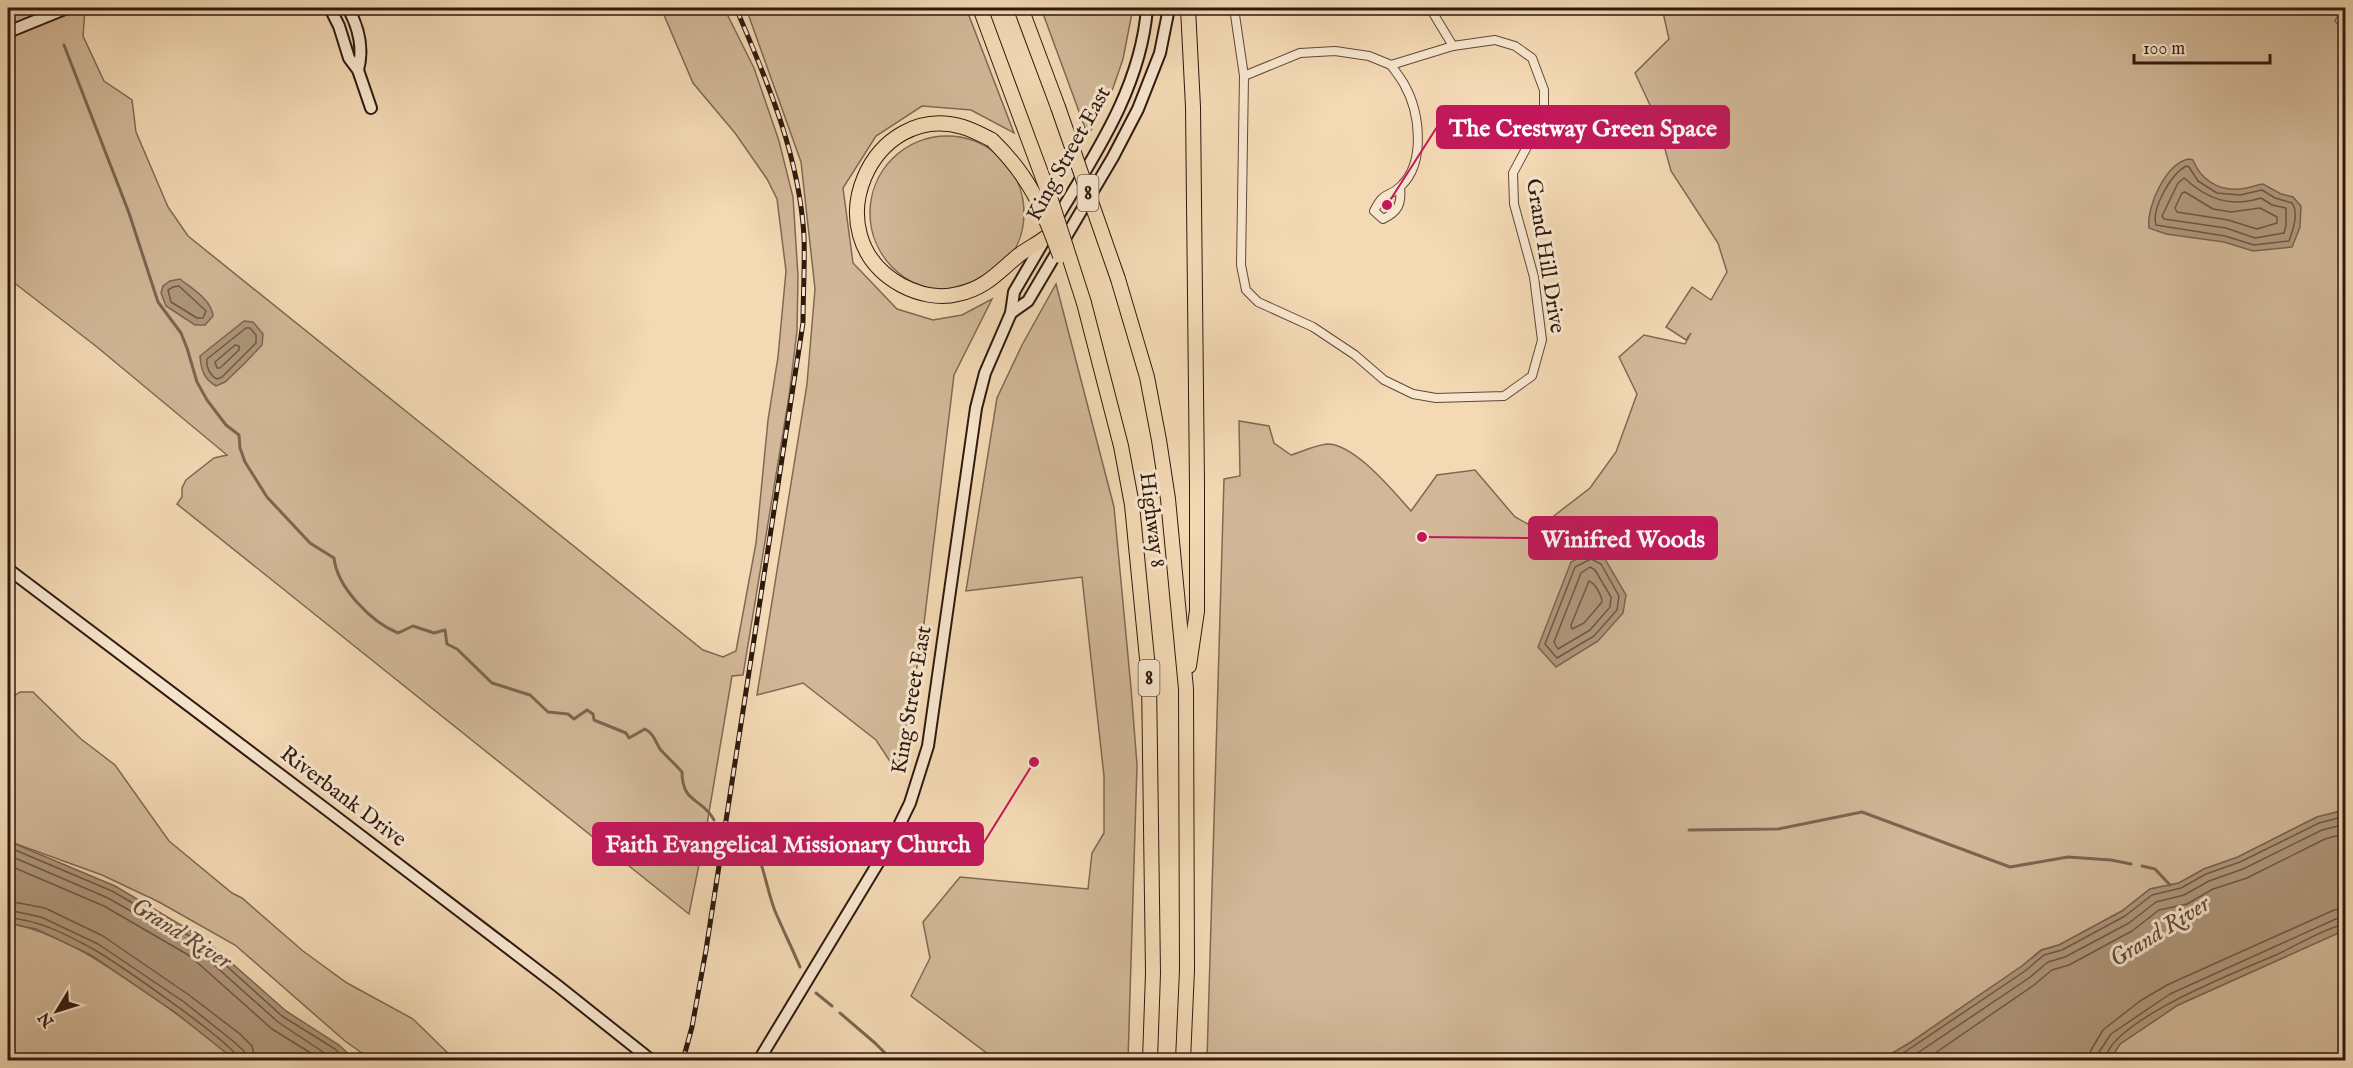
<svg xmlns="http://www.w3.org/2000/svg" width="2353" height="1068" font-family="'IM FELL English',serif">
<rect width="100%" height="100%" fill="#f3d9b4"/>
<filter id="stains"><feTurbulence type="fractalNoise" baseFrequency=".00333" numOctaves="4"/><feColorMatrix values="0 0 0 0 .2 0 0 0 0 .09 0 0 0 0 .02 0 0 0 .5 -.17"/></filter>
<radialGradient id="worn" r=".72"><stop offset=".6" stop-color="#630" stop-opacity="0"/><stop offset="1" stop-color="#630" stop-opacity=".3"/></radialGradient>
<g fill="#d2b898" stroke="#806854" stroke-width="1.5" fill-rule="evenodd">
<path d="M 8,8 L 85,8 L 83,36 L 104,81 L 132,100 L 136,132 L 168,207 L 188,236 L 703,650 L 723,657 L 736,651 L 756,543 L 768,420 L 778,357 L 786,271 L 777,199 L 767,179 L 735,133 L 693,83 L 661,8 L 724,8 L 754,68 L 779,141 L 793,197 L 798,276 L 797,331 L 789,396 L 743,675 L 732,676 L 706,830 L 689,914 L 177,504 L 182,497 L 182,488 L 186,480 L 214,458 L 227,455 L 97,347 L 8,278 Z"/>
<path d="M 746,8 L 966,8 L 1014,133 L 971,110 L 922,106 L 876,136 L 843,188 L 853,263 L 897,309 L 933,320 L 962,315 L 992,299 L 954,375 L 922,640 L 897,772 L 876,740 L 803,683 L 757,695 L 807,384 L 815,289 L 801,162 Z"/>
<path d="M 1041,8 L 1133,8 L 1123,59 L 1113,88 L 1088,136 Z"/>
<path d="M 1662,8 L 2342,8 L 2335,21 L 2346,34 L 2345,810 L 2317,817 L 2238,857 L 2204,869 L 2179,883 L 2150,889 L 2122,911 L 2059,945 L 2041,950 L 2022,966 L 1911,1042 L 1881,1060 L 1207,1060 L 1224,479 L 1240,476 L 1239,421 L 1269,426 L 1274,443 L 1291,455 C 1301,452 1316,445 1327,444 C 1355,444 1393,491 1411,511 L 1437,475 L 1475,470 L 1515,517 L 1537,529 L 1590,488 L 1616,452 L 1637,394 L 1619,357 L 1644,335 L 1685,344 L 1691,333 L 1686,340 L 1666,327 L 1692,287 L 1711,300 L 1727,272 L 1718,243 L 1671,171 L 1657,120 L 1635,73 L 1669,39 ZM 1571,562 L 1598,641 L 1587,647 Z"/>
<circle cx="947" cy="213" r="77"/>
<path d="M 1056,284 L 1114,507 L 1131,688 L 1137,765 L 1128,1060 L 996,1060 L 911,996 L 930,958 L 923,922 L 960,877 L 1088,889 L 1092,853 L 1104,833 L 1104,776 L 1082,577 L 966,591 L 997,398 L 1022,345 Z"/>
<path d="M 20,692 L 33,692 L 81,739 L 115,765 L 169,841 L 232,893 L 242,898 L 303,951 L 347,983 L 413,1019 L 455,1060 L 372,1060 L 345,1041 L 235,945 L 159,902 L 102,875 L 8,841 L 8,700 Z"/>
<path d="M 8,923 C 62,933 106,965 151,996 C 180,1016 209,1037 235,1060 L 8,1060 Z"/>
<path d="M 2345,930 L 2345,1060 L 2110,1060 L 2120,1044 L 2178,1005 Z"/>
</g>
<g fill="#b0987c" stroke="#7c6550" stroke-width="1.5">
<path d="M 2189,159 L 2193,160 C 2200,179 2218,191 2239,189 C 2248,189 2255,185 2263,184 L 2281,194 L 2293,197 L 2301,206 L 2300,227 L 2292,247 L 2253,251 L 2224,242 L 2166,234 L 2149,228 C 2146,207 2166,163 2189,159 Z"/>
<path d="M 180,279 C 191,288 212,300 213,316 L 205,325 L 195,325 L 166,306 L 161,293 L 163,286 L 170,281 Z"/>
<path d="M 244,321 L 253,322 L 263,334 L 262,345 L 244,364 L 225,382 L 216,386 C 204,379 201,370 200,356 Z"/>
<path d="M 1591,551 L 1605,559 L 1626,595 L 1623,613 L 1598,641 L 1556,667 L 1538,647 L 1571,562 Z"/>
<path d="M 2345,810 L 2345,930 L 2178,1005 L 2120,1044 L 2110,1060 L 1881,1060 L 1911,1042 L 2022,966 L 2042,950 L 2059,945 L 2122,911 L 2150,889 L 2179,883 L 2204,869 L 2238,857 L 2317,817 Z"/>
<path d="M 8,841 L 115,886 L 203,938 L 286,1011 L 339,1045 L 355,1060 L 235,1060 L 176,1013 L 91,955 L 36,929 L 8,923 Z"/>
</g>
<g fill="none" stroke-linecap="round" stroke-linejoin="round">
<g stroke="#705846" stroke-width="1.5">
<path d="M 2186,166 L 2189,167 L 2198,181 L 2217,193 L 2240,195 L 2262,190 L 2275,198 L 2292,203 C 2299,213 2293,230 2289,241 L 2254,245 L 2225,236 L 2156,225 C 2151,209 2171,174 2186,166 Z"/>
<path d="M 2184,178 C 2207,199 2230,208 2261,198 L 2272,205 L 2286,208 L 2286,225 L 2284,233 L 2255,238 L 2226,228 L 2164,219 L 2162,216 L 2178,183 Z"/>
<path d="M 2185,192 L 2213,209 L 2231,212 L 2260,208 L 2277,217 L 2277,223 L 2257,229 L 2228,220 L 2177,212 L 2175,208 L 2182,193 Z"/>
<path d="M 179,286 L 206,311 L 203,318 L 197,318 L 171,302 L 168,290 L 173,287 Z"/>
<path d="M 246,328 L 250,328 L 256,335 L 256,343 L 222,377 L 217,379 C 209,375 206,366 207,359 Z"/>
<path d="M 235,345 L 239,346 L 239,350 L 220,368 L 217,368 L 215,362 Z"/>
<path d="M 1591,559 L 1601,564 L 1619,596 L 1617,610 L 1594,636 L 1557,658 L 1545,644 L 1575,567 Z"/>
<path d="M 1590,567 L 1595,570 L 1611,597 L 1610,607 L 1590,630 L 1558,649 L 1554,642 L 1581,573 Z"/>
<path d="M 1589,581 C 1595,583 1602,596 1602,602 L 1584,623 L 1572,629 L 1571,625 Z"/>
<path d="M 8,847 L 112,891 L 200,942 L 282,1016 L 335,1049 L 346,1060"/>
<path d="M 8,855 L 108,898 L 195,948 L 278,1022 L 335,1060"/>
<path d="M 8,865 L 104,906 L 190,956 L 272,1029 L 322,1060"/>
<path d="M 8,901 L 45,908 L 103,936 L 189,995 L 240,1034 L 252,1046 L 255,1060"/>
<path d="M 8,910 L 41,917 L 98,944 L 184,1002 L 233,1041 L 244,1051 L 246,1060"/>
<path d="M 8,918 C 37,919 68,935 93,949 C 114,961 237,1045 239,1060"/>
<path d="M 1893,1060 L 2025,971 L 2044,955 L 2062,950 L 2125,916 L 2152,895 L 2181,888 L 2206,874 L 2240,862 L 2319,823 L 2346,816"/>
<path d="M 1907,1060 L 2029,978 L 2048,962 L 2065,957 L 2129,923 L 2156,902 L 2184,895 L 2209,881 L 2243,869 L 2322,830 L 2346,824"/>
<path d="M 1925,1060 L 2034,985 L 2052,970 L 2069,965 L 2132,931 L 2159,910 L 2187,904 L 2213,889 L 2247,878 L 2325,839 L 2346,833"/>
<path d="M 2089,1060 L 2091,1050 L 2103,1030 L 2140,1001 L 2167,985 L 2334,910 L 2346,908"/>
<path d="M 2098,1060 L 2099,1052 L 2111,1034 L 2170,994 L 2338,918 L 2346,917"/>
<path d="M 2105,1060 C 2110,1020 2242,970 2278,954 C 2295,946 2329,926 2346,924"/>
</g>
<g stroke="#7c6550" stroke-width="3">
<path d="M 64,45 L 129,213 L 158,302 L 181,333 L 187,348 L 197,382 L 207,400 L 226,425 L 239,435 L 240,448 L 245,462 L 267,497 L 310,543 L 334,558 C 337,587 371,622 398,633 L 413,626 L 434,633 L 445,630 L 447,644 L 457,649 L 492,683 L 530,695 L 548,712 L 568,714 L 574,719 L 587,710 L 593,714 L 594,720 L 626,733 L 629,738 L 645,729 C 654,734 655,741 660,749 C 667,757 675,764 682,772 C 682,804 703,798 714,820"/>
<path d="M 738,826 C 763,847 764,883 775,911 C 783,930 792,948 800,967"/>
<path d="M 1689,830 L 1778,829 L 1862,812 L 2010,867 L 2068,857 L 2111,860 L 2131,864"/>
<path d="M 2142,866 L 2155,869 L 2170,885"/>
<path d="M 816,993 L 832,1006"/>
<path d="M 840,1013 L 875,1043 L 892,1060"/>
</g>
<defs>
<g id="street">
<path d="M 1234,8 L 1244,76 L 1241,265 L 1246,290 L 1258,302 L 1313,327 L 1355,355 L 1384,380 L 1413,394 L 1436,398 L 1504,396 L 1532,376 L 1542,340 L 1534,277 L 1514,204 L 1513,173 L 1544,115 L 1544,90 L 1532,58 L 1515,46 L 1495,40 L 1453,46 L 1391,65 L 1369,56 L 1335,51 L 1300,53 L 1244,76"/>
<path d="M 1430,8 L 1453,46"/>
<path d="M 1391,65 C 1395,71 1400,77 1404,84 C 1420,112 1426,162 1401,186 C 1388,199 1385,189 1374,211 L 1383,219 C 1398,212 1402,204 1400,187"/>
</g>
<g id="secondary">
<path d="M 330,8 L 339,26 L 349,58 L 358,70 L 371,108"/>
<path d="M 348,8 C 359,28 364,48 358,70"/>
<path d="M 8,32 L 67,8"/>
<path d="M 1054,223 C 1094,156 1141,88 1147,8"/>
<path d="M 1011,313 L 1028,301 L 1113,157 L 1138,109 L 1160,53 L 1169,8"/>
<path d="M 8,569 L 331,813 L 558,986 L 651,1060"/>
<path d="M 759,1060 L 892,840 L 910,803 L 928,746 L 976,408 L 985,373 L 1011,313 L 1014,292 L 1045,239"/>
</g>
<g id="highway">
<path d="M 980,8 L 1021,119"/>
<path d="M 1021,8 L 1058,107"/>
<path d="M 1188,8 L 1193,107 L 1197,485 L 1197,611 L 1189,666"/>
<path d="M 992,140 C 982,135 973,130 963,127 C 873,100 811,235 901,285 C 918,294 939,299 958,294 C 986,288 998,272 1019,255 C 1027,249 1037,244 1045,238"/>
<path d="M 1118,279 L 1147,377 L 1159,440 L 1168,499 L 1186,689 L 1187,970 L 1183,1060"/>
<path d="M 1084,303 L 1121,446 L 1132,505 L 1149,679 L 1153,973 L 1150,1060"/>
</g>
</defs>
<use href="#street" stroke="#604938" stroke-width="10"/>
<use href="#secondary" stroke="#2f190f" stroke-width="14"/>
<use href="#highway" stroke="#2f190f" stroke-width="16"/>
<use href="#street" stroke="#f7e6ce" stroke-width="8"/>
<use href="#secondary" stroke="#f7e6ce" stroke-width="10"/>
<use href="#highway" stroke="#f3d9b4" stroke-width="14"/>
<defs>
<path id="rail" d="M 683,1060 L 692,1027 L 706,950 L 803,323 C 803,294 805,265 804,236 C 799,154 767,81 736,8"/>
</defs>
<use href="#rail" stroke="#2f190f" stroke-width="5"/>
<use href="#rail" stroke="#f7e6ce" stroke-width="3" stroke-dasharray="9" stroke-linecap="butt"/>
<defs>
<g id="highway-bridge">
<path d="M 1058,107 L 1118,279"/>
<path d="M 1021,119 L 1050,197 L 1084,303"/>
<path d="M 992,140 C 1030,177 1042,207 1060,256"/>
</g>
</defs>
<use href="#highway-bridge" stroke="#2f190f" stroke-width="16" stroke-linecap="butt"/>
<use href="#highway-bridge" stroke="#f3d9b4" stroke-width="14"/>
</g>
<g text-anchor="middle" dominant-baseline="central" stroke-width="6" stroke-linejoin="round" paint-order="stroke">
<g fill="#f7e6ce" stroke="#6b5648" stroke-width="1.5">
<rect x="1077.5" y="175" width="21" height="36" rx="4.5"/>
<rect x="1138.5" y="660" width="21" height="36" rx="4.5"/>
</g>
<g font-size="21" font-weight="bold" fill="#2f190f">
<text x="1088" y="193">8</text>
<text x="1149" y="678">8</text>
</g>
<g font-size="22" fill="#2f190f" stroke="#f7e6ce">
<text transform="translate(1069 154) rotate(-61)">King Street East</text>
<text transform="translate(1545 256) rotate(81)">Grand Hill Drive</text>
<text transform="translate(1152 520) rotate(83)">Highway 8</text>
<text transform="translate(912 700) rotate(-80)">King Street East</text>
<text transform="translate(343 797) rotate(37)">Riverbank Drive</text>
</g>
<g font-size="24" font-style="italic" fill="#634c3b" stroke="#f7e6ce">
<text transform="translate(2160 932) rotate(-32)">Grand River</text>
<text transform="translate(181 934) rotate(32)">Grand River</text>
</g>
</g>
<path fill="none" stroke="#c2185b" stroke-width="2" d="M1387 205L1437 127M1422 537L1529 538M1034 762L983 844"/>
<g fill="#c2185b" stroke="#f7e6ce" stroke-width="2">
<circle cx="1387" cy="205" r="6"/>
<circle cx="1422" cy="537" r="6"/>
<circle cx="1034" cy="762" r="6"/>
</g>
<g fill="#c2185b" stroke="#c2185b" stroke-width="2">
<rect x="1437" y="106" width="292" height="42" rx="6"/>
<rect x="1529" y="517" width="188" height="42" rx="6"/>
<rect x="593" y="823" width="390" height="42" rx="6"/>
</g>
<g font-size="24" text-anchor="middle" font-weight="bold" fill="#fff">
<text x="1583" y="136">The Crestway Green Space</text>
<text x="1623" y="547">Winifred Woods</text>
<text x="788" y="852">Faith Evangelical Missionary Church</text>
</g>
<rect width="2353" height="1068" fill="none" stroke="#f3d9b4" stroke-width="30"/>
<rect x="9" y="9" width="2335" height="1050" fill="none" stroke="#2f190f" stroke-width="3"/>
<rect x="15" y="15" width="2323" height="1038" fill="none" stroke="#2f190f" stroke-width="1.5"/>
<g transform="translate(57 1011) rotate(232)" stroke="#f7e6ce" stroke-width="4.5" paint-order="stroke">
<path d="M0-4.5L10 22L0 15L-10 22Z" fill="#2f190f"/>
<text y="-9" font-size="16" font-weight="bold" text-anchor="middle" fill="#2f190f">N</text>
</g>
<path d="M2134 54v9h136v-9" fill="none" stroke="#2f190f" stroke-width="3"/>
<text x="2143" y="54" font-size="18" fill="#2f190f" stroke="#f7e6ce" stroke-width="4.5" paint-order="stroke">100 m</text>
<rect width="100%" height="100%" filter="url(#stains)"/>
<rect width="100%" height="100%" fill="url(#worn)"/>
</svg>
